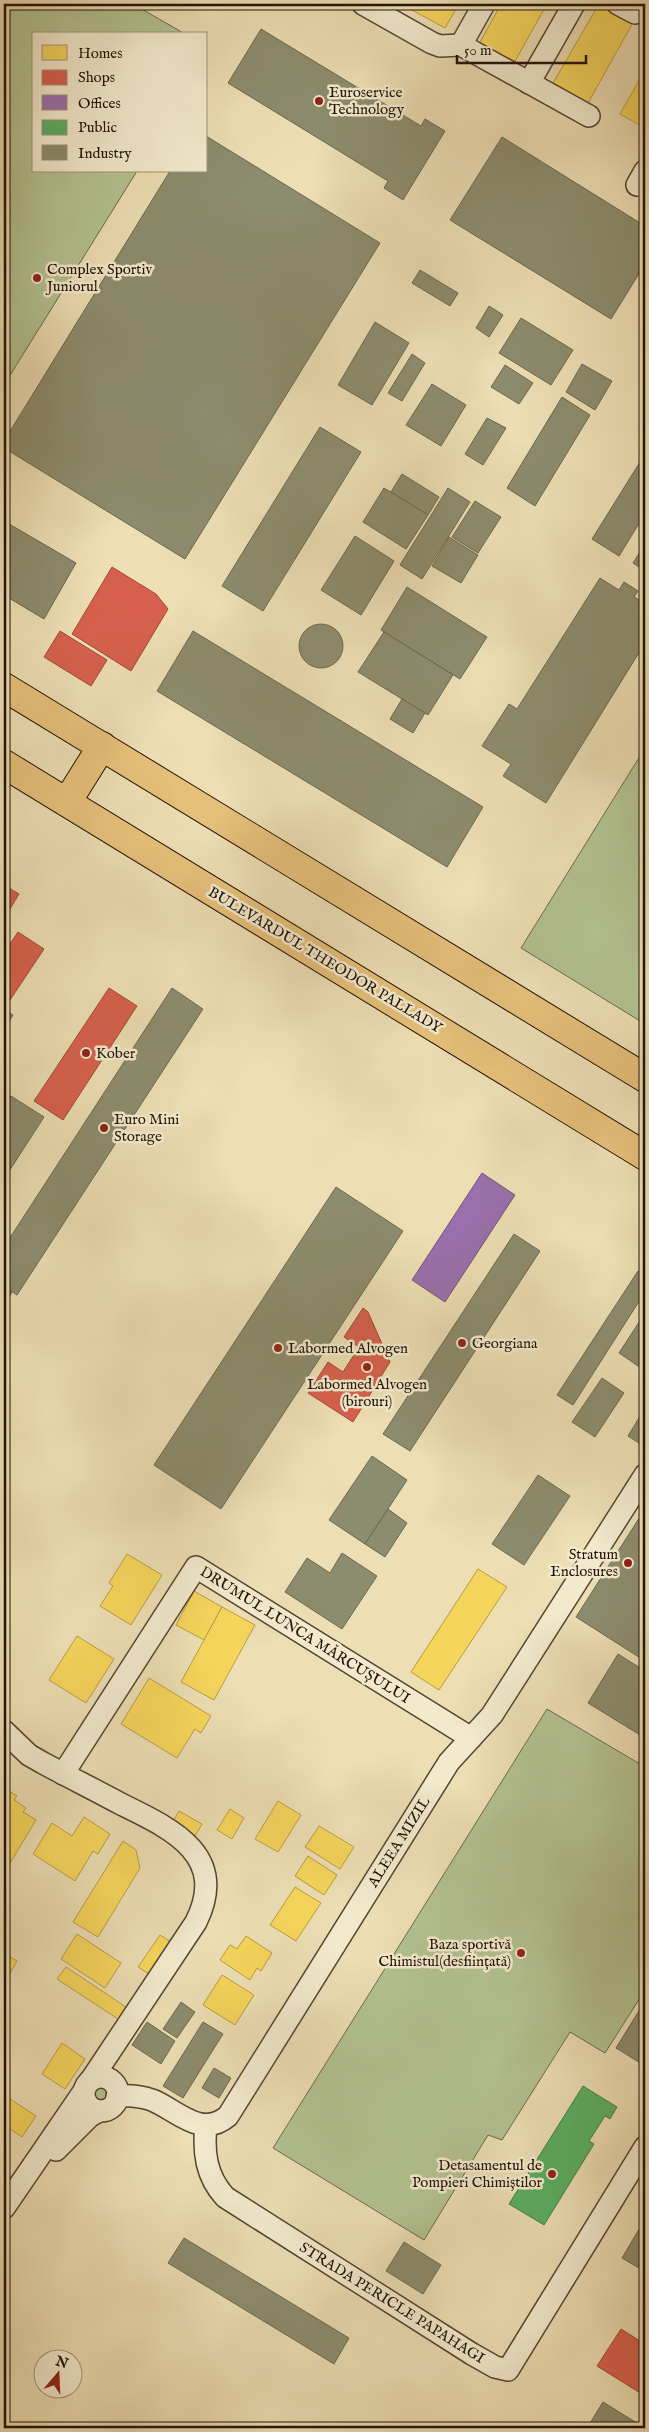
<svg xmlns="http://www.w3.org/2000/svg" width="649" height="2432" font-family="'IM FELL English',serif">
<rect width="100%" height="100%" fill="#eddeb3"/>
<filter id="stains"><feTurbulence type="fractalNoise" baseFrequency=".004" numOctaves="4"/><feColorMatrix values="0 0 0 0 .2 0 0 0 0 .09 0 0 0 0 .02 0 0 0 .5 -.17"/></filter>
<radialGradient id="worn" r=".72"><stop offset=".6" stop-color="#630" stop-opacity="0"/><stop offset="1" stop-color="#630" stop-opacity=".3"/></radialGradient>
<g fill="#b3c290" stroke="#6a6a4b">
<path d="M 4,4 L 133,4 L 185,34 L 34,34 L 34,171 L 137,171 L 4,385 Z"/>
<path d="M 645,748 L 645,1024 L 521,948 Z"/>
<path d="M 547,1709 L 645,1767 L 645,1990 L 605,2053 L 570,2032 L 502,2140 L 488,2135 L 424,2240 L 273,2148 Z"/>
<circle cx="101" cy="2094" r="12"/>
</g>
<g fill="#f6d55c" stroke="#b69b42">
<path d="M 412,4 L 459,4 L 445,28 L 410,9 Z"/>
<path d="M 501,4 L 547,4 L 514,63 L 479,44 Z"/>
<path d="M 599,4 L 608,4 L 635,19 L 588,103 L 553,83 Z"/>
<path d="M 645,70 L 645,128 L 620,114 Z"/>
<path d="M 127,1554 L 162,1575 L 131,1625 L 100,1606 L 113,1586 L 109,1583 Z"/>
<path d="M 478,1569 L 507,1587 L 439,1690 L 411,1672 Z"/>
<path d="M 194,1591 L 222,1607 L 204,1640 L 176,1625 Z"/>
<path d="M 222,1607 L 255,1625 L 214,1700 L 181,1682 Z"/>
<path d="M 77,1636 L 114,1659 L 86,1703 L 49,1680 Z"/>
<path d="M 149,1678 L 211,1716 L 201,1733 L 195,1729 L 177,1758 L 121,1724 Z"/>
<path d="M 4,1788 L 17,1796 L 14,1800 L 26,1808 L 23,1812 L 36,1820 L 4,1873 Z"/>
<path d="M 278,1801 L 301,1815 L 278,1852 L 255,1839 Z"/>
<path d="M 230,1809 L 244,1818 L 232,1839 L 217,1830 Z"/>
<path d="M 179,1811 L 202,1824 L 195,1836 L 172,1823 Z"/>
<path d="M 84,1817 L 110,1834 L 98,1854 L 93,1851 L 75,1881 L 33,1854 L 52,1823 L 72,1836 Z"/>
<path d="M 319,1826 L 354,1847 L 340,1869 L 305,1847 Z"/>
<path d="M 123,1841 L 136,1850 L 140,1868 L 98,1937 L 73,1922 Z"/>
<path d="M 308,1856 L 337,1875 L 324,1895 L 295,1876 Z"/>
<path d="M 295,1887 L 321,1903 L 296,1941 L 270,1925 Z"/>
<path d="M 77,1934 L 121,1963 L 105,1988 L 61,1959 Z"/>
<path d="M 160,1935 L 171,1942 L 149,1974 L 138,1967 Z"/>
<path d="M 246,1936 L 272,1953 L 261,1971 L 257,1968 L 250,1980 L 220,1960 L 230,1945 L 237,1949 Z"/>
<path d="M 4,1953 L 17,1961 L 4,1984 Z"/>
<path d="M 66,1967 L 129,2009 L 121,2021 L 57,1979 Z"/>
<path d="M 222,1975 L 254,1995 L 235,2025 L 203,2005 Z"/>
<path d="M 62,2043 L 85,2059 L 65,2089 L 42,2074 Z"/>
<path d="M 4,2095 L 36,2116 L 22,2137 L 4,2125 Z"/>
<path d="M 4,2146 L 9,2150 L 4,2158 Z"/>
</g>
<g fill="#d6604d" stroke="#9f4938">
<path d="M 112,567 L 156,594 L 168,609 L 131,671 L 72,634 Z"/>
<path d="M 60,631 L 107,660 L 91,686 L 44,657 Z"/>
<path d="M 4,885 L 19,894 L 4,919 Z"/>
<path d="M 18,932 L 44,949 L 6,1006 L 4,1005 L 4,953 Z"/>
<path d="M 109,988 L 137,1006 L 63,1120 L 34,1101 Z"/>
<path d="M 363,1308 L 368,1312 L 390,1362 L 353,1422 L 308,1393 L 328,1362 L 343,1372 L 359,1347 L 344,1337 Z"/>
<path d="M 621,2329 L 645,2344 L 645,2396 L 597,2366 Z"/>
</g>
<path fill="#9970ab" stroke="#75547a" d="M 482,1173 L 515,1195 L 445,1302 L 412,1280 Z"/>
<path fill="#5aae61" stroke="#498046" d="M 583,2086 L 617,2107 L 610,2119 L 605,2116 L 589,2141 L 594,2144 L 544,2225 L 509,2204 Z"/>
<g fill="#8c8c6e" stroke="#6c684f">
<path d="M 261,29 L 421,126 L 425,119 L 445,131 L 403,200 L 384,188 L 388,181 L 228,83 Z"/>
<path d="M 206,136 L 380,243 L 185,559 L 4,448 L 4,441 L 170,171 L 206,171 Z"/>
<path d="M 502,137 L 645,226 L 645,264 L 611,319 L 450,220 Z"/>
<path d="M 420,270 L 458,293 L 450,306 L 412,283 Z"/>
<path d="M 489,306 L 503,315 L 489,337 L 476,328 Z"/>
<path d="M 521,318 L 573,350 L 551,385 L 499,353 Z"/>
<path d="M 375,322 L 409,343 L 372,405 L 338,385 Z"/>
<path d="M 412,354 L 425,363 L 402,401 L 388,393 Z"/>
<path d="M 582,364 L 612,381 L 595,410 L 566,392 Z"/>
<path d="M 505,365 L 533,383 L 519,404 L 491,387 Z"/>
<path d="M 432,384 L 466,405 L 441,446 L 406,425 Z"/>
<path d="M 562,397 L 590,415 L 535,506 L 507,488 Z"/>
<path d="M 487,418 L 506,428 L 483,465 L 465,454 Z"/>
<path d="M 320,427 L 361,452 L 263,611 L 222,586 Z"/>
<path d="M 645,454 L 645,514 L 619,556 L 592,539 Z"/>
<path d="M 402,474 L 439,497 L 428,515 L 391,492 Z"/>
<path d="M 384,488 L 428,515 L 406,549 L 363,522 Z"/>
<path d="M 448,488 L 470,502 L 422,579 L 400,565 Z"/>
<path d="M 475,501 L 501,517 L 478,553 L 452,537 Z"/>
<path d="M 4,521 L 76,563 L 44,619 L 4,595 Z"/>
<path d="M 355,536 L 394,561 L 361,615 L 321,590 Z"/>
<path d="M 449,537 L 478,555 L 461,583 L 432,566 Z"/>
<path d="M 645,544 L 645,571 L 633,563 Z"/>
<path d="M 600,578 L 619,590 L 624,582 L 638,591 L 634,597 L 645,603 L 645,643 L 546,803 L 503,776 L 511,764 L 482,746 L 509,704 L 517,709 Z"/>
<path d="M 407,587 L 487,637 L 460,679 L 381,630 Z"/>
<circle cx="321" cy="646" r="22"/>
<path d="M 193,631 L 483,807 L 447,867 L 157,691 Z"/>
<path d="M 384,632 L 453,675 L 428,715 L 358,672 Z"/>
<path d="M 402,699 L 425,713 L 413,733 L 390,719 Z"/>
<path d="M 172,988 L 203,1009 L 17,1295 L 4,1286 L 4,1247 Z"/>
<path d="M 4,1009 L 13,1015 L 4,1029 Z"/>
<path d="M 11,1096 L 44,1117 L 4,1179 L 4,1107 Z"/>
<path d="M 336,1187 L 403,1231 L 221,1509 L 154,1465 Z"/>
<path d="M 4,1198 L 9,1201 L 4,1210 Z"/>
<path d="M 514,1234 L 540,1251 L 410,1451 L 383,1434 Z"/>
<path d="M 638,1271 L 645,1276 L 645,1292 L 573,1405 L 557,1395 Z"/>
<path d="M 4,1286 L 12,1292 L 4,1306 Z"/>
<path d="M 645,1313 L 645,1362 L 641,1368 L 619,1353 Z"/>
<path d="M 602,1378 L 624,1393 L 595,1437 L 572,1422 Z"/>
<path d="M 645,1408 L 645,1447 L 628,1436 Z"/>
<path d="M 372,1456 L 407,1480 L 365,1544 L 329,1520 Z"/>
<path d="M 538,1475 L 570,1496 L 524,1565 L 492,1544 Z"/>
<path d="M 388,1509 L 407,1523 L 385,1557 L 365,1544 Z"/>
<path d="M 645,1509 L 645,1661 L 576,1617 Z"/>
<path d="M 342,1553 L 377,1576 L 342,1629 L 285,1592 L 307,1558 L 330,1573 Z"/>
<path d="M 618,1654 L 645,1671 L 645,1738 L 588,1703 Z"/>
<path d="M 645,2001 L 645,2066 L 616,2048 Z"/>
<path d="M 181,2002 L 195,2012 L 177,2038 L 163,2029 Z"/>
<path d="M 147,2022 L 175,2041 L 161,2064 L 132,2045 Z"/>
<path d="M 203,2022 L 223,2034 L 183,2098 L 163,2086 Z"/>
<path d="M 214,2068 L 231,2078 L 219,2098 L 202,2088 Z"/>
<path d="M 645,2219 L 645,2269 L 644,2271 L 622,2258 Z"/>
<path d="M 184,2238 L 349,2338 L 334,2364 L 168,2263 Z"/>
<path d="M 404,2242 L 441,2265 L 423,2294 L 386,2271 Z"/>
<path d="M 603,2402 L 645,2428 L 587,2428 Z"/>
</g>
<g fill="none" stroke-linecap="round" stroke-linejoin="round">
<defs>
<g id="minor">
<path d="M 363,4 L 432,43 L 440,46 L 461,45 L 589,116"/>
<path d="M 618,4 L 635,13"/>
<path d="M 461,45 L 484,4"/>
<path d="M 529,83 L 574,4"/>
<path d="M 637,185 L 645,171"/>
<path d="M 4,1731 L 29,1755 L 43,1763 C 69,1777 95,1790 121,1804 C 172,1829 229,1855 196,1922 L 91,2080"/>
<path d="M 63,1774 L 196,1567 L 471,1738"/>
<circle cx="101" cy="2094" r="17"/>
<path d="M 117,2096 C 130,2095 141,2096 152,2100 C 177,2110 201,2139 228,2116 L 449,1762 L 492,1715 L 645,1475"/>
<path d="M 206,2125 C 203,2152 206,2176 225,2197 L 472,2354 L 495,2367 L 508,2370 L 645,2147"/>
<path d="M 56,2150 L 90,2116 L 99,2111"/>
<path d="M 4,2208 L 84,2091"/>
</g>
<g id="major">
<path d="M 4,687 L 645,1078"/>
<path d="M 4,764 L 645,1156"/>
<path d="M 67,802 L 102,746"/>
</g>
</defs>
<use href="#minor" stroke="#534631" stroke-width="24"/>
<use href="#major" stroke="#201306" stroke-width="30"/>
<use href="#minor" stroke="#f3eace" stroke-width="21"/>
<use href="#major" stroke="#e6bf7a" stroke-width="28"/>
</g>
<g fill="#8f2418" stroke="#f3eace" stroke-width="2">
<circle cx="319" cy="101" r="5"/>
<circle cx="37" cy="278" r="5"/>
<circle cx="86" cy="1053" r="5"/>
<circle cx="104" cy="1128" r="5"/>
<circle cx="462" cy="1343" r="5"/>
<circle cx="278" cy="1348" r="5"/>
<circle cx="367" cy="1367" r="5"/>
<circle cx="628" cy="1563" r="5"/>
<circle cx="521" cy="1953" r="5"/>
<circle cx="552" cy="2174" r="5"/>
</g>
<g text-anchor="middle" dominant-baseline="central" stroke-width="5" stroke-linejoin="round" paint-order="stroke">
<g font-size="15" fill="#201306" stroke="#f3eace" text-anchor="start">
<text x="329" y="92">Euroservice<tspan x="329" dy="17">Technology</tspan></text>
<text x="47" y="269">Complex Sportiv<tspan x="47" dy="17">Juniorul</tspan></text>
<text x="96" y="1053">Kober</text>
<text x="114" y="1119">Euro Mini<tspan x="114" dy="17">Storage</tspan></text>
<text x="472" y="1343">Georgiana</text>
<text x="288" y="1348">Labormed Alvogen</text>
<text x="367" y="1384" text-anchor="middle">Labormed Alvogen<tspan x="367" dy="17">(birouri)</tspan></text>
<text x="618" y="1554" text-anchor="end">Stratum<tspan x="618" dy="17">Enclosures</tspan></text>
<text x="511" y="1944" text-anchor="end">Baza sportivă<tspan x="511" dy="17">Chimistul(desființată)</tspan></text>
<text x="542" y="2165" text-anchor="end">Detasamentul de<tspan x="542" dy="17">Pompieri Chimiștilor</tspan></text>
</g>
<g font-size="15" fill="#201306" stroke="#f3eace">
<text transform="translate(325 960) rotate(31)">BULEVARDUL THEODOR PALLADY</text>
<text transform="translate(305 1635) rotate(32)">DRUMUL LUNCA MĂRCUȘULUI</text>
<text transform="translate(399 1842) rotate(-58)">ALEEA MIZIL</text>
<text transform="translate(392 2303) rotate(32)">STRADA PERICLE PAPAHAGI</text>
</g>
</g>
<rect width="649" height="2432" fill="none" stroke="#eddeb3" stroke-width="20"/>
<rect x="5" y="5" width="639" height="2422" fill="none" stroke="#201306" stroke-width="2.5"/>
<rect x="10" y="10" width="629" height="2412" fill="none" stroke="#201306"/>
<rect x="32" y="32" width="175" height="140" fill="#f3eace" stroke="#9f947e"/>
<rect x="42" y="45" width="25" height="15" fill="#f6d55c" stroke="#9f947e"/>
<text x="78" y="58" font-size="15" fill="#201306">Homes</text>
<rect x="42" y="70" width="25" height="15" fill="#d6604d" stroke="#9f947e"/>
<text x="78" y="82" font-size="15" fill="#201306">Shops</text>
<rect x="42" y="95" width="25" height="15" fill="#9970ab" stroke="#9f947e"/>
<text x="78" y="108" font-size="15" fill="#201306">Offices</text>
<rect x="42" y="120" width="25" height="15" fill="#5aae61" stroke="#9f947e"/>
<text x="78" y="132" font-size="15" fill="#201306">Public</text>
<rect x="42" y="145" width="25" height="15" fill="#8c8c6e" stroke="#9f947e"/>
<text x="78" y="158" font-size="15" fill="#201306">Industry</text>
<g transform="translate(58 2374) rotate(19)"><circle r="24" fill="#f3eace" stroke="#9f947e"/>
<path d="M0-4L9 19L0 12L-9 19Z" fill="#8f2418"/>
<text y="-8" font-size="14" font-weight="bold" text-anchor="middle" fill="#201306">N</text>
</g>
<path d="M457 55v8h129v-8" fill="none" stroke="#201306" stroke-width="2.5"/>
<text x="464" y="55" font-size="15" fill="#201306" stroke="#f3eace" stroke-width="4" paint-order="stroke">50 m</text>
<rect width="100%" height="100%" filter="url(#stains)"/>
<rect width="100%" height="100%" fill="url(#worn)"/>
</svg>
